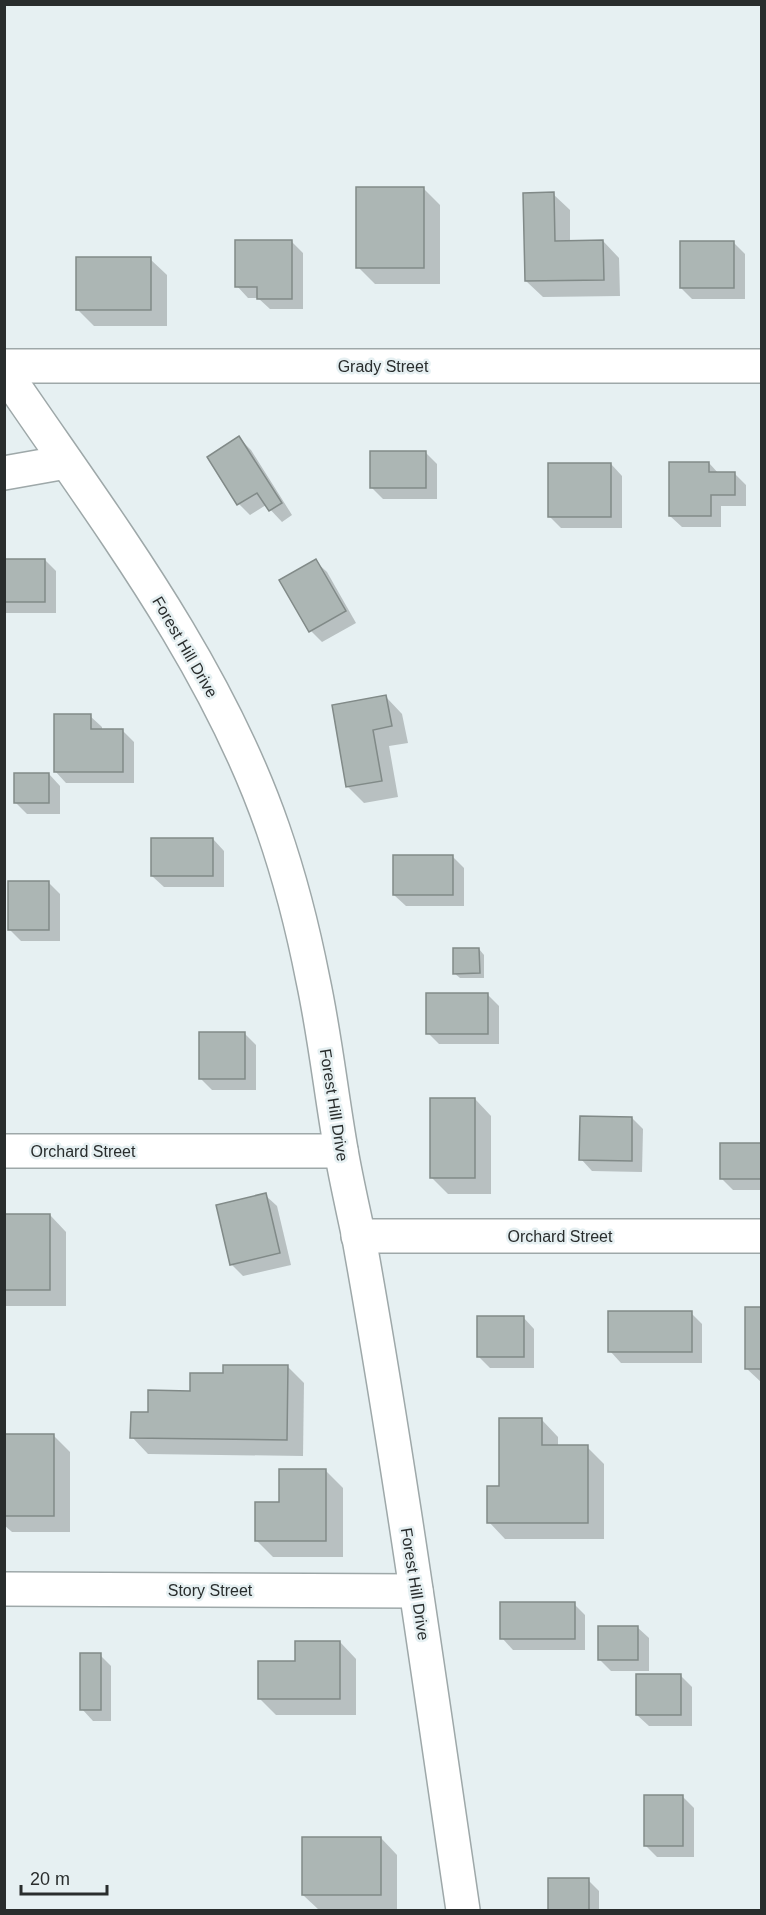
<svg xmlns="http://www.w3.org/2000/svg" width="766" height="1915" font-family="Helvetica,sans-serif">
<rect width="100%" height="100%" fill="#e6f0f2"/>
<g fill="#0003">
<path d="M 423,188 L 440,205 L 440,284 L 375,284 L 358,267 Z"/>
<path d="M 553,194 L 570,210 L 570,242 L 603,241 L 619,258 L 620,296 L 543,297 L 526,281 Z"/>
<path d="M 292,242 L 303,253 L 303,309 L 270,309 L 258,298 L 248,298 L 237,286 Z"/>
<path d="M 734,243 L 745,254 L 745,299 L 692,299 L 681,288 Z"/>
<path d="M 150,259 L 167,275 L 167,326 L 94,326 L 77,309 Z"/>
<path d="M 239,438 L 251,450 L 292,515 L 282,522 L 266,505 L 250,515 L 239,504 Z"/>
<path d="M 426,453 L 437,464 L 437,499 L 383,499 L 372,488 Z"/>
<path d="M 709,463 L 719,474 L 735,474 L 746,485 L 746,506 L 721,506 L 721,527 L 682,527 L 670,516 Z"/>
<path d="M 611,464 L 622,476 L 622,528 L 561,528 L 549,516 Z"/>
<path d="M 4,560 L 45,560 L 56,571 L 56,613 L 4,613 Z"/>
<path d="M 315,561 L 327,572 L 356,623 L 322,642 L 311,631 Z"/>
<path d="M 386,697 L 402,714 L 408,743 L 389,746 L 398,797 L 364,803 L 348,787 Z"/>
<path d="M 90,716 L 102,727 L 102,730 L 122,730 L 134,742 L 134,783 L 66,783 L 55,771 Z"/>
<path d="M 49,774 L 60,786 L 60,814 L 27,814 L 16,803 Z"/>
<path d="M 213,839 L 224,851 L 224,887 L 164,887 L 152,876 Z"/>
<path d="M 452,856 L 464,868 L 464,906 L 406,906 L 394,895 Z"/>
<path d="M 49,883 L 60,894 L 60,941 L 21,941 L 10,930 Z"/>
<path d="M 479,949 L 484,955 L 484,978 L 460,978 L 454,973 Z"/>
<path d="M 487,994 L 499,1006 L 499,1044 L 439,1044 L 428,1033 Z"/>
<path d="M 244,1033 L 256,1045 L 256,1090 L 212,1090 L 201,1079 Z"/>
<path d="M 475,1099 L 491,1116 L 491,1194 L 448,1194 L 432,1178 Z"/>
<path d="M 632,1118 L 643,1129 L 642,1172 L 592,1171 L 581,1159 Z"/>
<path d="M 762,1145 L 762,1190 L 733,1190 L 722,1179 Z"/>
<path d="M 265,1195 L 277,1206 L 291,1265 L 243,1276 L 231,1264 Z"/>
<path d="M 4,1215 L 50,1215 L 66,1232 L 66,1306 L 4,1306 Z"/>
<path d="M 762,1309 L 762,1383 L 746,1368 Z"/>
<path d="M 691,1313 L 702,1324 L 702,1363 L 621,1363 L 610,1351 Z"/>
<path d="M 523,1317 L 534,1329 L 534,1368 L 490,1368 L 479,1357 Z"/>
<path d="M 288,1367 L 304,1383 L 303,1456 L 148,1454 L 132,1437 L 149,1414 L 225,1375 Z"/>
<path d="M 542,1420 L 558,1437 L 558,1447 L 587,1447 L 604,1464 L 604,1539 L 505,1539 L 489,1522 L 500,1488 Z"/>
<path d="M 4,1435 L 53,1435 L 70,1452 L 70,1532 L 12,1532 L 4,1525 Z"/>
<path d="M 326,1471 L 343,1488 L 343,1557 L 273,1557 L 256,1540 Z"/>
<path d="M 574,1604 L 585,1615 L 585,1650 L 513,1650 L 502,1638 Z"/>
<path d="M 637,1627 L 649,1638 L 649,1671 L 611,1671 L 600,1660 Z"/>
<path d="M 340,1642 L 356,1659 L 356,1715 L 276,1715 L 259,1698 L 296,1662 Z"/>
<path d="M 100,1655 L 111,1666 L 111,1721 L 93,1721 L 82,1709 Z"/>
<path d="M 680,1675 L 692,1687 L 692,1726 L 649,1726 L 637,1715 Z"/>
<path d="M 682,1796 L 694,1808 L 694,1857 L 657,1857 L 646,1846 Z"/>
<path d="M 381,1838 L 397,1855 L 397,1910 L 319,1910 L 303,1895 Z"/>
<path d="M 549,1880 L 588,1880 L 599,1891 L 599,1910 L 549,1910 Z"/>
</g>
<g fill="#acb6b4" stroke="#818a88" stroke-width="1.5">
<rect x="356" y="187" width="68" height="81"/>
<path d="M 554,192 L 555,241 L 603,240 L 604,280 L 525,281 L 523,193 Z"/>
<path d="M 235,240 L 292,240 L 292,299 L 257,299 L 257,287 L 235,287 Z"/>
<rect x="680" y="241" width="54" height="47"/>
<rect x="76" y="257" width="75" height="53"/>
<path d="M 239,436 L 282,503 L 269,511 L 257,493 L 237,505 L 207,457 Z"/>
<rect x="370" y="451" width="56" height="37"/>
<path d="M 669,462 L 709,462 L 709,472 L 735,472 L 735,495 L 711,495 L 711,516 L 669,516 Z"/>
<rect x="548" y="463" width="63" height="54"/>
<rect x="4" y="559" width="41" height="43"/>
<path d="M 316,559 L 346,611 L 309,632 L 279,580 Z"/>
<path d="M 386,695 L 392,726 L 373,730 L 382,781 L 346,787 L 332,705 Z"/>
<path d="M 54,714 L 91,714 L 91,729 L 123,729 L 123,772 L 54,772 Z"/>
<rect x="14" y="773" width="35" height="30"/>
<rect x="151" y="838" width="62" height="38"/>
<rect x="393" y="855" width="60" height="40"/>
<rect x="8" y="881" width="41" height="49"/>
<path d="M 453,948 L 479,948 L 480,973 L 453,974 Z"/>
<rect x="426" y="993" width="62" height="41"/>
<rect x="199" y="1032" width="46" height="47"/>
<rect x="430" y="1098" width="45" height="80"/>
<path d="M 580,1116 L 632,1117 L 632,1161 L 579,1160 Z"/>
<rect x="720" y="1143" width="42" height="36"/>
<path d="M 266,1193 L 280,1253 L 230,1265 L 216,1205 Z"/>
<rect x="4" y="1214" width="46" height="76"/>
<rect x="745" y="1307" width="17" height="62"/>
<rect x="608" y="1311" width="84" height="41"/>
<rect x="477" y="1316" width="47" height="41"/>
<path d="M 223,1365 L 288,1365 L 287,1440 L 130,1438 L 131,1412 L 148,1412 L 148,1390 L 190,1391 L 190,1373 L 223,1373 Z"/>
<path d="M 499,1418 L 542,1418 L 542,1445 L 588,1445 L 588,1523 L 487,1523 L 487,1486 L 499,1486 Z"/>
<rect x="4" y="1434" width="50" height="82"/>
<path d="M 279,1469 L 326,1469 L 326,1541 L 255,1541 L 255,1502 L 279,1502 Z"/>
<rect x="500" y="1602" width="75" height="37"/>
<rect x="598" y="1626" width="40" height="34"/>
<path d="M 295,1641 L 340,1641 L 340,1699 L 258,1699 L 258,1661 L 295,1661 Z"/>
<rect x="80" y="1653" width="21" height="57"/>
<rect x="636" y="1674" width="45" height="41"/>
<rect x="644" y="1795" width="39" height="51"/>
<rect x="302" y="1837" width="79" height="58"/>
<rect x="548" y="1878" width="41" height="32"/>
</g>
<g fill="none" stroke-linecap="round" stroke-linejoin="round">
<defs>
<g id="minor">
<path d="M 4,366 L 762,366"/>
<path d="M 4,371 C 103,517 215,661 273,829 C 290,878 303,929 313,980 C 325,1036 331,1093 341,1150 C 346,1179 353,1209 359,1238 C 399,1461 430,1686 463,1910"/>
<path d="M 4,473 L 66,462"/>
<path d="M 4,1151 L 341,1151"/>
<path d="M 358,1236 L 762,1236"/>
<path d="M 4,1589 L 416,1591"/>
</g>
</defs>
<use href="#minor" stroke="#9ea8a9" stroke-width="36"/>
<use href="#minor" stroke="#fff" stroke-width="33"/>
</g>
<g text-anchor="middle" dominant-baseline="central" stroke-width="5" stroke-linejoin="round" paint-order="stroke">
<g font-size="16" fill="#292d2d" stroke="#e6f0f2">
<text x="383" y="366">Grady Street</text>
<text transform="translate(185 647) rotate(60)">Forest Hill Drive</text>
<text transform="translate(334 1105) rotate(81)">Forest Hill Drive</text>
<text x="83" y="1151">Orchard Street</text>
<text x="560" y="1236">Orchard Street</text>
<text transform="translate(415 1584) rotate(81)">Forest Hill Drive</text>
<text x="210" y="1590">Story Street</text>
</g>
</g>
<rect width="766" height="1915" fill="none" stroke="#292d2d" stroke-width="12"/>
<path d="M21 1885v9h86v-9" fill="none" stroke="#292d2d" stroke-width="3"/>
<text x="30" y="1885" font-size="18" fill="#292d2d" stroke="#e6f0f2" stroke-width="4.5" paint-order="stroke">20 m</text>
</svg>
